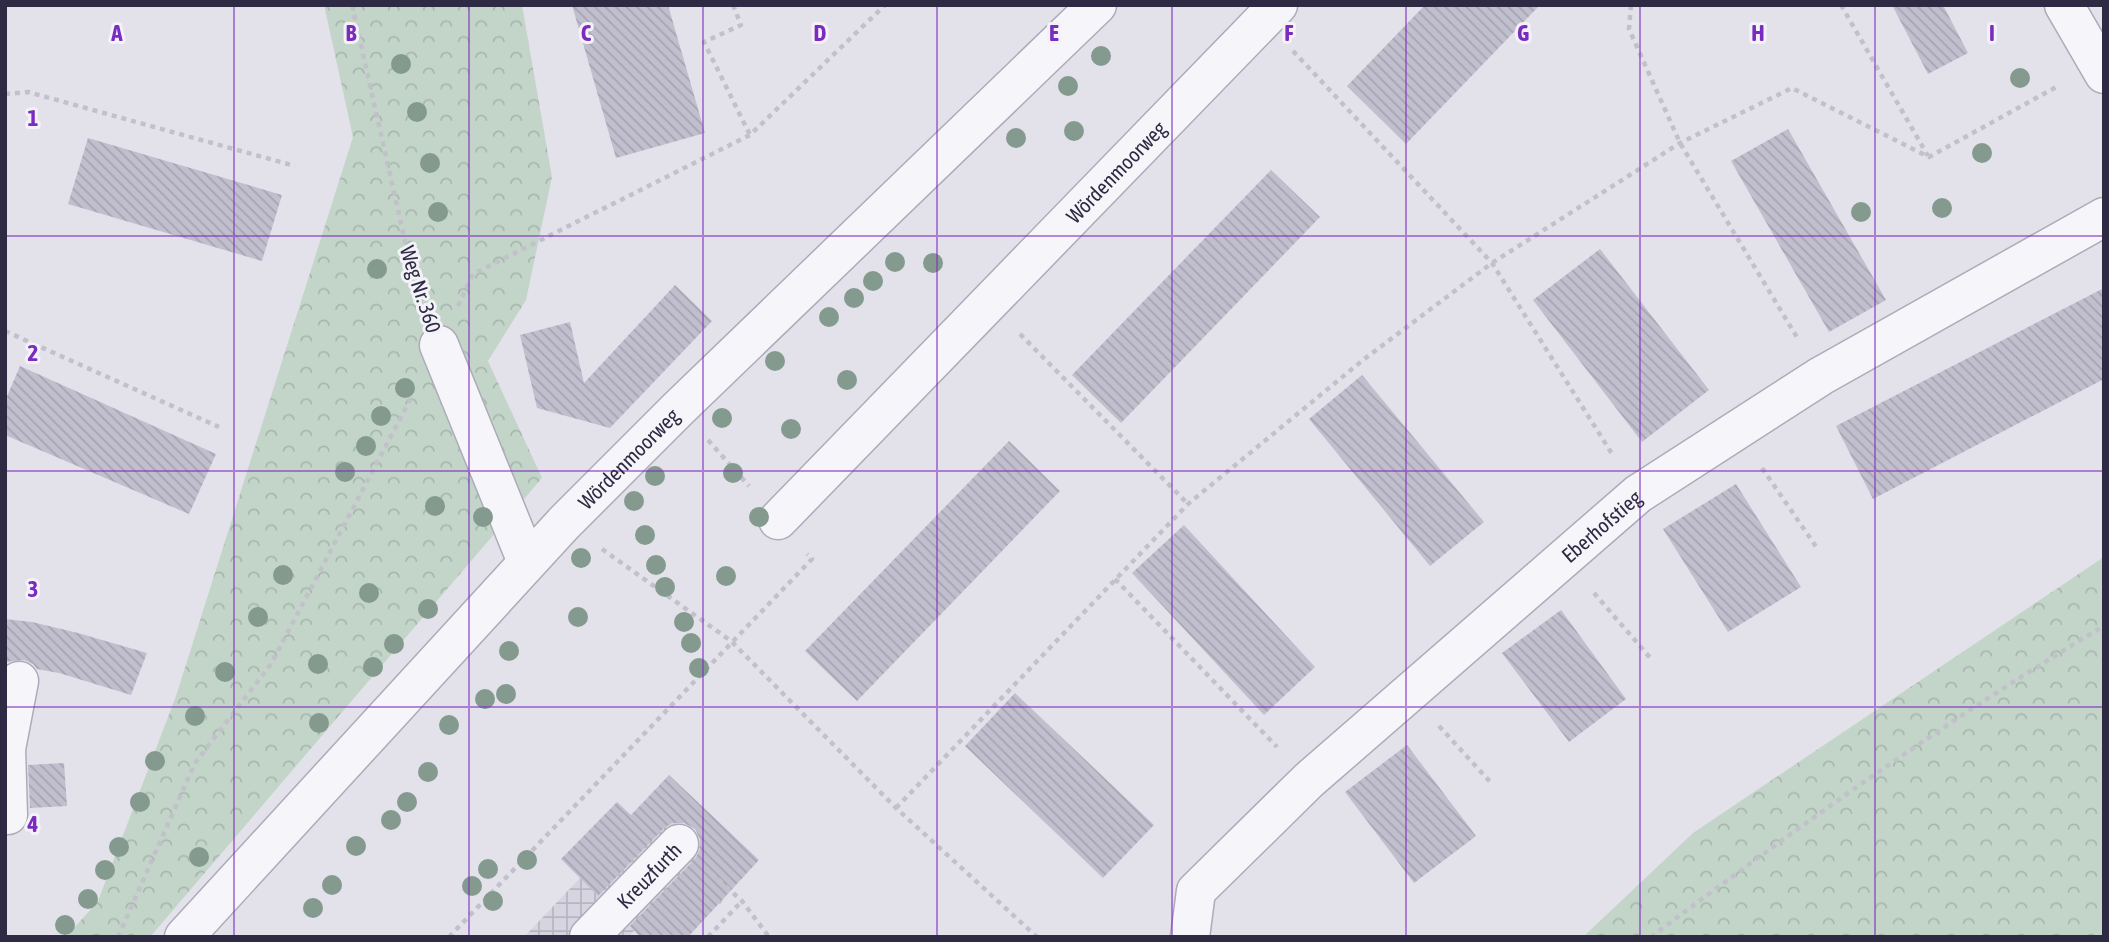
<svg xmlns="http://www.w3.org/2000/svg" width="2109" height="942" font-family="'Asap Condensed',sans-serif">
<defs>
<pattern id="industrial-grid" width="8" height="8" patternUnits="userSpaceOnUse" patternTransform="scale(1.75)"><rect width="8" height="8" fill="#d6d4e0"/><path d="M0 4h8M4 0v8" fill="none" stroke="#b8b6c1"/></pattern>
<pattern id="park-crowns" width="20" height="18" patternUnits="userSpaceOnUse" patternTransform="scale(1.75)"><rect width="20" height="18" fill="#c3d5c8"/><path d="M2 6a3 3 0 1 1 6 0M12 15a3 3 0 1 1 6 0" fill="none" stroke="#a8b7ad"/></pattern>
<pattern id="building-back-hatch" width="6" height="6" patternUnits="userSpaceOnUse" patternTransform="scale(1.75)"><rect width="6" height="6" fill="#c1bfce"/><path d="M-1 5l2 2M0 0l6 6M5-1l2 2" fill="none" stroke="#a6a4b2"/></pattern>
</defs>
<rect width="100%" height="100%" fill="#e3e2eb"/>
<path fill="url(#industrial-grid)" d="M 648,797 L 737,882 L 720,904 L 689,874 L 628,937 L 524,937 L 580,878 L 587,884 Z"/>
<g fill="url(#park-crowns)">
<path d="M 324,5 L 522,5 L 552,177 L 526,300 L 488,361 L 542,478 L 150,937 L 66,937 L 98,901 L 176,696 L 353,137 Z"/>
<path d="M 2104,557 L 2104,937 L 1583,937 L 1693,833 Z"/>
</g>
<g fill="url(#building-back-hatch)">
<path d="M 572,5 L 668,5 L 705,133 L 616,158 Z"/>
<path d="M 1425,5 L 1540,5 L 1406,144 L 1347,86 Z"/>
<path d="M 1892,5 L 1943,5 L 1968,53 L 1928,74 Z"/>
<path d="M 1788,129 L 1886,300 L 1829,332 L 1731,161 Z"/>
<path d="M 88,138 L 282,195 L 262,261 L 68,204 Z"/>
<path d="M 1271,170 L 1320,217 L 1121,423 L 1072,375 Z"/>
<path d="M 1600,249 L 1709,390 L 1642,442 L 1533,300 Z"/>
<path d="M 675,285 L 712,321 L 610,428 L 537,408 L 520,335 L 570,322 L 584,383 Z"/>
<path d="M 2104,288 L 2104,379 L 1873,499 L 1836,426 Z"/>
<path d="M 20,366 L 216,454 L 189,514 L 5,435 L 5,401 Z"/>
<path d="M 1362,375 L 1484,522 L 1430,566 L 1309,419 Z"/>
<path d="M 1009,441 L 1060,491 L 857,701 L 805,651 Z"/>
<path d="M 1736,484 L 1801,587 L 1728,632 L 1663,529 Z"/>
<path d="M 1184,525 L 1315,667 L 1264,715 L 1132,573 Z"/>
<path d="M 1561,610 L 1626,699 L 1569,742 L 1502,653 Z"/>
<path d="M 5,619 L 32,622 L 78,633 L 147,653 L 131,695 L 59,673 L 37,669 L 33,664 L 24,660 L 5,662 Z"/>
<path d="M 1015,693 L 1154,825 L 1103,878 L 965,746 Z"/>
<path d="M 1407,745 L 1476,836 L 1414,883 L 1345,792 Z"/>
<path d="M 64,763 L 67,806 L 30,808 L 28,765 Z"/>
<path d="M 669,775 L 759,860 L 688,937 L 640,937 L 630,926 L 695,859 L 700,850 L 700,839 L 695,829 L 684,823 L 672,823 L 664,828 L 598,896 L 561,859 L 617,802 L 631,815 Z"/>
</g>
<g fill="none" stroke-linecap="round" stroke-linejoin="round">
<defs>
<g id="minor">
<path d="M 2064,5 L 2104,74"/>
<path d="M 439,345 L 527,562"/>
<path id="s1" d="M 778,520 L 1278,5"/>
<path d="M 5,815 L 8,815 L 6,749 L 19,681"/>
<path id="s2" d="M 184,937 L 564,523 L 680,407 L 1097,5"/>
<path id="s3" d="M 589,937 L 679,844"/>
<path id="s4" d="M 1190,937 L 1196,891 L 1309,780 L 1638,494 L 1821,376 L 2104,217"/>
</g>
</defs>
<use href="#minor" stroke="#adabb9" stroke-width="41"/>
<g stroke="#c2c0ca" stroke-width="4.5" stroke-dasharray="5 5" stroke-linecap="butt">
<path d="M 352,5 L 411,268 L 425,305"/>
<path d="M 733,5 L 741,25 L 704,42 L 750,135"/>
<path d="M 1631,5 L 1629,29 L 1680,143 L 1798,339"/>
<path d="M 1841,5 L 1928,156"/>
<path d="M 1293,51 L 1492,263 L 1614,457"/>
<path d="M 5,94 L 28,92 L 295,166"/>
<path d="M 458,306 L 473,274 L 750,135 L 885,5"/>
<path d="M 5,331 L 219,427"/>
<path d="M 1020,334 L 1188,504"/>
<path d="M 708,440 L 749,486"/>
<path d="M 1762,468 L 1817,548"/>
<path d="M 602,549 L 731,641 L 896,808 L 1037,937"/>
<path d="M 1115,579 L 1277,747"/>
<path d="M 1594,593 L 1653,661"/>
<path d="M 1439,726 L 1493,785"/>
<path d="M 896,808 L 1188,504 L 1363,360 L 1492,263 L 1680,143 L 1792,88 L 1929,157 L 2058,86"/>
<path d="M 711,873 L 742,901 L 769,937"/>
<path d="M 118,937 L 195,763 L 271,664 L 411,398"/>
<path d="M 449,937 L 812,559 L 807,554"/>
<path d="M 708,937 L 742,901"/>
<path d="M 1651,937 C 1798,827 1946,720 2104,626"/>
</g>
<use href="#minor" stroke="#f6f5f9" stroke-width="38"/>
</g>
<g fill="#849a8f">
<circle cx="1101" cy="56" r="10"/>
<circle cx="401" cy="64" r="10"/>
<circle cx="2020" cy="78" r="10"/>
<circle cx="1068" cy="86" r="10"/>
<circle cx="417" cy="112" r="10"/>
<circle cx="1074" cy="131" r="10"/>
<circle cx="1016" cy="138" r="10"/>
<circle cx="1982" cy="153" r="10"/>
<circle cx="430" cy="163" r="10"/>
<circle cx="1942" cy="208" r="10"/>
<circle cx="438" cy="212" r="10"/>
<circle cx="1861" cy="212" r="10"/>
<circle cx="895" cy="262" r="10"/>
<circle cx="933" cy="263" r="10"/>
<circle cx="377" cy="269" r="10"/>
<circle cx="873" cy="281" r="10"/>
<circle cx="854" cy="298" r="10"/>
<circle cx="829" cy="317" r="10"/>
<circle cx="775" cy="361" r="10"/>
<circle cx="847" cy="380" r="10"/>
<circle cx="405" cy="388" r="10"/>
<circle cx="381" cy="416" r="10"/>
<circle cx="722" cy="418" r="10"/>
<circle cx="791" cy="429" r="10"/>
<circle cx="366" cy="446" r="10"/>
<circle cx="345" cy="472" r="10"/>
<circle cx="733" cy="473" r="10"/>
<circle cx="655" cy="476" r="10"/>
<circle cx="634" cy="501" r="10"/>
<circle cx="435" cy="506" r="10"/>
<circle cx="483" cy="517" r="10"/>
<circle cx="759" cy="517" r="10"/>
<circle cx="645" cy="535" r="10"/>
<circle cx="581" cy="558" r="10"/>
<circle cx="656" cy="565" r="10"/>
<circle cx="283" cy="575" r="10"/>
<circle cx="726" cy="576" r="10"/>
<circle cx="665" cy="587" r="10"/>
<circle cx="369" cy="593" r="10"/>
<circle cx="428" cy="609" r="10"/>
<circle cx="258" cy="617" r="10"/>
<circle cx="578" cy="617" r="10"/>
<circle cx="684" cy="622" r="10"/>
<circle cx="691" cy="643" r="10"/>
<circle cx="394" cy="644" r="10"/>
<circle cx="509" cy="651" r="10"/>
<circle cx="318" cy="664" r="10"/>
<circle cx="373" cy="667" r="10"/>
<circle cx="699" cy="668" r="10"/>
<circle cx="225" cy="672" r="10"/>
<circle cx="506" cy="694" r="10"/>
<circle cx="485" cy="699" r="10"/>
<circle cx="195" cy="716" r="10"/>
<circle cx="319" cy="723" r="10"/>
<circle cx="449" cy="725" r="10"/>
<circle cx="155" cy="761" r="10"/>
<circle cx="428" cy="772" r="10"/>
<circle cx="140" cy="802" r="10"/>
<circle cx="407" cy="802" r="10"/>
<circle cx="391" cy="820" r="10"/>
<circle cx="356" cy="846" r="10"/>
<circle cx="119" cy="847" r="10"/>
<circle cx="199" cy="857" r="10"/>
<circle cx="527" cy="860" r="10"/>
<circle cx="488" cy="869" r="10"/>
<circle cx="105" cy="870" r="10"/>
<circle cx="332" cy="885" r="10"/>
<circle cx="472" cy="886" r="10"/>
<circle cx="88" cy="899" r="10"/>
<circle cx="493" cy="901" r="10"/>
<circle cx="313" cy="908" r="10"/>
<circle cx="65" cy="925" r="10"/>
</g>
<path fill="none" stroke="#7b2cbf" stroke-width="2" stroke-opacity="0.55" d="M 234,5 L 234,937M 469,5 L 469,937M 703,5 L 703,937M 937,5 L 937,937M 1172,5 L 1172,937M 1406,5 L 1406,937M 1640,5 L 1640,937M 1875,5 L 1875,937M 5,236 L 2104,236M 5,471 L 2104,471M 5,707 L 2104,707"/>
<g text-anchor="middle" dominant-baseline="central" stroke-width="6" stroke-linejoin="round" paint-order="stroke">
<g font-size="21" fill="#2e2a43" stroke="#f3f2f8">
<text stroke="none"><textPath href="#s1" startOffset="485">Wördenmoorweg</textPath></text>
<text transform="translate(421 289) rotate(72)">Weg Nr. 360</text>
<text stroke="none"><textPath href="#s2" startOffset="653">Wördenmoorweg</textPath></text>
<text stroke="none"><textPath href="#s4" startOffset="592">Eberhofstieg</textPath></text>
<text stroke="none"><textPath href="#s3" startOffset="86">Kreuzfurth</textPath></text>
</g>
</g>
<g font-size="23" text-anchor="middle" font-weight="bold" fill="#7b2cbf" stroke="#f3f2f8" stroke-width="6" stroke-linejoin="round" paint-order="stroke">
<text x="117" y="41">A</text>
<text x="351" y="41">B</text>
<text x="586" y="41">C</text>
<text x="820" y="41">D</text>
<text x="1054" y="41">E</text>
<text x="1289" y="41">F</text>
<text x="1523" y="41">G</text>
<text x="1758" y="41">H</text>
<text x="1992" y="41">I</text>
<text x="33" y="126">1</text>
<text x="33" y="361">2</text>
<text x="33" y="597">3</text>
<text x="33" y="832">4</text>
</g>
<rect width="2109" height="942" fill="none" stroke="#2e2a43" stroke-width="14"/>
</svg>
